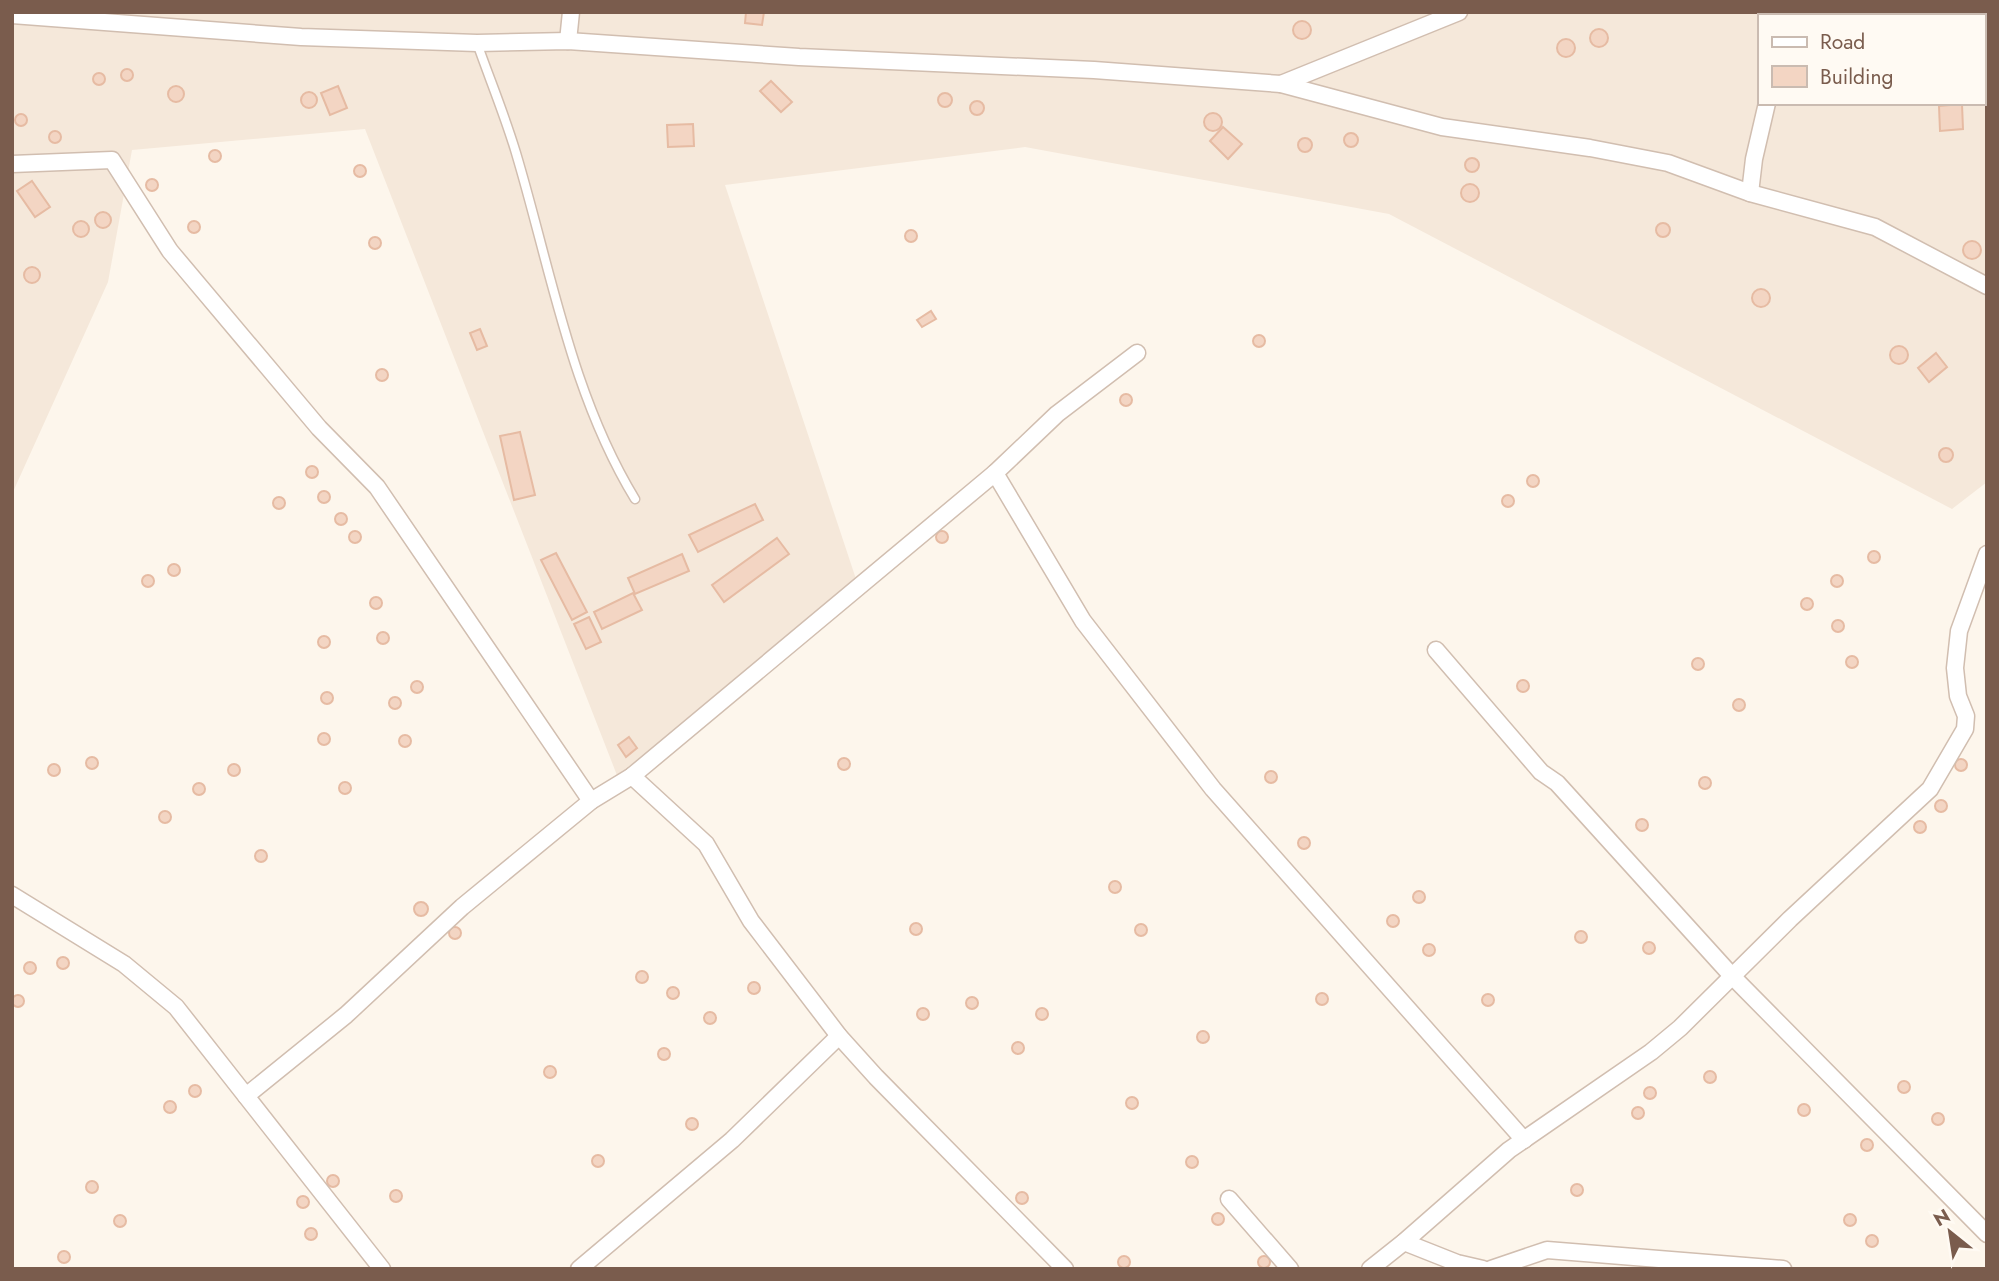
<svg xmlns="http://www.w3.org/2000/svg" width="1999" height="1281" font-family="Jost,sans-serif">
<rect width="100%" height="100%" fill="#fdf6ec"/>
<path fill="#f5e8da" d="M 12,12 L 1767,12 L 1779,16 L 1759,16 L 1759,103 L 1983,103 L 1983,78 L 1987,79 L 1987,482 L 1952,509 L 1389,214 L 1025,147 L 725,185 L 859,588 L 620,783 L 365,129 L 132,150 L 108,282 L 12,494 Z"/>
<g fill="#f3d5c3" stroke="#e6bba3" stroke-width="2">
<path d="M 746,12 L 764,12 L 762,25 L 745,23 Z"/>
<circle cx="1302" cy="30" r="9"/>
<circle cx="1599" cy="38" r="9"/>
<circle cx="1566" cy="48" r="9"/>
<circle cx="127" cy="75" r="6"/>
<circle cx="99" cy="79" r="6"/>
<path d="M 771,81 L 792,102 L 781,112 L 760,91 Z"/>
<path d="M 338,86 L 347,108 L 330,115 L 321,93 Z"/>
<circle cx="176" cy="94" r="8"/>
<circle cx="309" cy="100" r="8"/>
<circle cx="945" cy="100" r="7"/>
<circle cx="977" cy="108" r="7"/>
<path d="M 1962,104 L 1963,129 L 1940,131 L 1939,106 Z"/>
<circle cx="1213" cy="122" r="9"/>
<circle cx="21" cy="120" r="6"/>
<path d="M 693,124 L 694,146 L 668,147 L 667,125 Z"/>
<path d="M 1223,127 L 1242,144 L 1228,159 L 1210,141 Z"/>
<circle cx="55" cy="137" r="6"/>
<circle cx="1351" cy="140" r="7"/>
<circle cx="1305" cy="145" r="7"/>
<circle cx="215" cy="156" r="6"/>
<circle cx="1472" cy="165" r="7"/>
<circle cx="360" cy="171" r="6"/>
<circle cx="152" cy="185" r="6"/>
<path d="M 32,181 L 50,207 L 35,217 L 17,191 Z"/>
<circle cx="1470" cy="193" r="9"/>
<circle cx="103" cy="220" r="8"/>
<circle cx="194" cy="227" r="6"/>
<circle cx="81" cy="229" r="8"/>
<circle cx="1663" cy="230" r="7"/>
<circle cx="911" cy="236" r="6"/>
<circle cx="375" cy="243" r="6"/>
<circle cx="1972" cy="250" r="9"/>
<circle cx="32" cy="275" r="8"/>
<circle cx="1761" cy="298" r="9"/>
<path d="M 931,311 L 936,319 L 922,327 L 917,320 Z"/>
<path d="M 480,329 L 487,346 L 477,350 L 470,333 Z"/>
<circle cx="1259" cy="341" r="6"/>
<circle cx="1899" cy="355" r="9"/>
<path d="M 1936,353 L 1947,367 L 1929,382 L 1918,368 Z"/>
<circle cx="382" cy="375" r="6"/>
<circle cx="1126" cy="400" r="6"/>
<path d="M 520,432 L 535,495 L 514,500 L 500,436 Z"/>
<circle cx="1946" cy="455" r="7"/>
<circle cx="312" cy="472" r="6"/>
<circle cx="1533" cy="481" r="6"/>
<circle cx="324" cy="497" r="6"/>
<circle cx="1508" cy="501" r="6"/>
<circle cx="279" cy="503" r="6"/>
<path d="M 755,504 L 763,520 L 698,552 L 689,535 Z"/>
<circle cx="341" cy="519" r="6"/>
<circle cx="942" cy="537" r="6"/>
<circle cx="355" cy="537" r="6"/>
<path d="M 777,538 L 789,554 L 724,602 L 712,585 Z"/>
<circle cx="1874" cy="557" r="6"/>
<path d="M 556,553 L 587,612 L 572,620 L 541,560 Z"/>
<path d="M 682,554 L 689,571 L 635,594 L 628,578 Z"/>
<circle cx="174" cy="570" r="6"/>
<circle cx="148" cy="581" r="6"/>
<circle cx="1837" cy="581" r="6"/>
<path d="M 633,593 L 642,610 L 602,629 L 594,612 Z"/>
<circle cx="376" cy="603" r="6"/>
<circle cx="1807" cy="604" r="6"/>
<path d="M 589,617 L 601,642 L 586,649 L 574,624 Z"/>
<circle cx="1838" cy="626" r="6"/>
<circle cx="383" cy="638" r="6"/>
<circle cx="324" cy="642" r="6"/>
<circle cx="1852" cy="662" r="6"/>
<circle cx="1698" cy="664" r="6"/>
<circle cx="1523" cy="686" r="6"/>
<circle cx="417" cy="687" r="6"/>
<circle cx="327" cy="698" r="6"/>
<circle cx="395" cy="703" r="6"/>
<circle cx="1739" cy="705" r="6"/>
<circle cx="324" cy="739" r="6"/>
<circle cx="405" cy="741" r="6"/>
<path d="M 629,737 L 637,748 L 626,757 L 618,745 Z"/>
<circle cx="92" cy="763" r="6"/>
<circle cx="844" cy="764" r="6"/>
<circle cx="1961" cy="765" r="6"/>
<circle cx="234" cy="770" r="6"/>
<circle cx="54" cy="770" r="6"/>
<circle cx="1271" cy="777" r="6"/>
<circle cx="1705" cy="783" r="6"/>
<circle cx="345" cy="788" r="6"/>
<circle cx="199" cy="789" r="6"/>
<circle cx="1941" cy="806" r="6"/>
<circle cx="165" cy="817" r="6"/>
<circle cx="1642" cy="825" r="6"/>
<circle cx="1920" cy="827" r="6"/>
<circle cx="1304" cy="843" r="6"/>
<circle cx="261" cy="856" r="6"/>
<circle cx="1115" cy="887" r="6"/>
<circle cx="1419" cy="897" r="6"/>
<circle cx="421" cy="909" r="7"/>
<circle cx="1393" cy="921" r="6"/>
<circle cx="916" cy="929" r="6"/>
<circle cx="1141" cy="930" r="6"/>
<circle cx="455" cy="933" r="6"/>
<circle cx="1581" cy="937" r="6"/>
<circle cx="1649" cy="948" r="6"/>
<circle cx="1429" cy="950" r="6"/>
<circle cx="63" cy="963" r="6"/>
<circle cx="30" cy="968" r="6"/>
<circle cx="642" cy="977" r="6"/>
<circle cx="754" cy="988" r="6"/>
<circle cx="673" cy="993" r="6"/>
<circle cx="1322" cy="999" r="6"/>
<circle cx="1488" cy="1000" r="6"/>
<circle cx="18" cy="1001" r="6"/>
<circle cx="972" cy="1003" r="6"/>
<circle cx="923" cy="1014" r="6"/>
<circle cx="1042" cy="1014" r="6"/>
<circle cx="710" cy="1018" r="6"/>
<circle cx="1203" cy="1037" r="6"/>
<circle cx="1018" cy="1048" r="6"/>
<circle cx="664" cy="1054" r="6"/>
<circle cx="550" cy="1072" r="6"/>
<circle cx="1710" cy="1077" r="6"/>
<circle cx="1904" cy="1087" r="6"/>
<circle cx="195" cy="1091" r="6"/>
<circle cx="1650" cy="1093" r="6"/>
<circle cx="1132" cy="1103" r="6"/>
<circle cx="170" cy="1107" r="6"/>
<circle cx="1804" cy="1110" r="6"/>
<circle cx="1638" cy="1113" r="6"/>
<circle cx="1938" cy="1119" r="6"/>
<circle cx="692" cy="1124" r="6"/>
<circle cx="1867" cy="1145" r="6"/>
<circle cx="598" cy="1161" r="6"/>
<circle cx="1192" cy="1162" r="6"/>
<circle cx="333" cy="1181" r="6"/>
<circle cx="92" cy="1187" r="6"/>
<circle cx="1577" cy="1190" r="6"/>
<circle cx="396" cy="1196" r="6"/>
<circle cx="1022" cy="1198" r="6"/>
<circle cx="303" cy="1202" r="6"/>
<circle cx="1218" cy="1219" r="6"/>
<circle cx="1850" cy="1220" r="6"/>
<circle cx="120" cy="1221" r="6"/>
<circle cx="311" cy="1234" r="6"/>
<circle cx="1872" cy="1241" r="6"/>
<circle cx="64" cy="1257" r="6"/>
<circle cx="1124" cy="1262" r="6"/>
<circle cx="1264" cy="1262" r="6"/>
</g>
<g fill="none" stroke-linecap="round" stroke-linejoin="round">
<defs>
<path id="service" d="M 477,43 C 490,80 505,116 516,153 C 551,270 571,394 635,499"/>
<g id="minor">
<path d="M 12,15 L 301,37 L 477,43 L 568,41 L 799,57 L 1094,70 L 1281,84 L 1459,12"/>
<path d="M 1780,16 L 1785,12"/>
<path d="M 568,41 L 571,12"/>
<path d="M 1281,84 L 1442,127 L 1590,148 L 1668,163 L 1750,193 L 1875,227 L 1987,286"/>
<path d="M 12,164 L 112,160 L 170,251 L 319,428 L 377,487 L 591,801"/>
<path d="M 1750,193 L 1754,159 L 1767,103"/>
<path d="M 995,473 L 1083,621 L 1213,789 L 1524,1140"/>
<path d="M 1436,650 L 1541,772 L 1557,783 L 1732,976 L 1987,1234"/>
<path d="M 632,776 L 706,844 L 751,921 L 839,1036 L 876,1077 L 1065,1269"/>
<path d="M 12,895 L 124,964 L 176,1007 L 382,1269"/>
<path d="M 246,1096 L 346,1015 L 462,907 L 591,801 L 632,776 L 995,473 L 1057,414 L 1137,353"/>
<path d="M 1229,1199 L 1290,1269"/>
<path d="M 1404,1242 L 1457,1263 L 1483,1269"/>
<path d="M 579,1269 L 732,1140 L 839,1036"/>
<path d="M 1370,1269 L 1404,1242 L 1509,1150 L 1651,1052 L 1680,1028 L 1790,919 L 1930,789 L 1965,729 L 1966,716 L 1958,696 L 1955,668 L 1959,631 L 1987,554"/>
<path d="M 1491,1269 L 1547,1250 L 1783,1269"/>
</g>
</defs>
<use href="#service" stroke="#d1beb0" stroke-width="11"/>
<use href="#minor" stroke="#d1beb0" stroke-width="19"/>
<use href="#service" stroke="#fff" stroke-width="8"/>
<use href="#minor" stroke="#fff" stroke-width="16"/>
</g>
<rect width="1999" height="1281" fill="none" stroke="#7a5c4d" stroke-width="28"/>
<rect x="1758" y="14" width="228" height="91" fill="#fffaf3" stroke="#cabbb1" stroke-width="2"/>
<rect x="1772" y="37" width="35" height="10" fill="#ffffff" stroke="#cabbb1" stroke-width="2"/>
<text x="1820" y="49" font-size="21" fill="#7a5c4d">Road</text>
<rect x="1772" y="66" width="35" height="21" fill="#f3d5c3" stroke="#cabbb1" stroke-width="2"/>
<text x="1820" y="84" font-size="21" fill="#7a5c4d">Building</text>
<g transform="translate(1950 1232) rotate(330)" stroke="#fffaf3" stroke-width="5" paint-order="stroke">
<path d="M0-5L12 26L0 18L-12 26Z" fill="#7a5c4d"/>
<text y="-10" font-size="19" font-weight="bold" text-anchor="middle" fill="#7a5c4d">N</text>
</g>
</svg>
